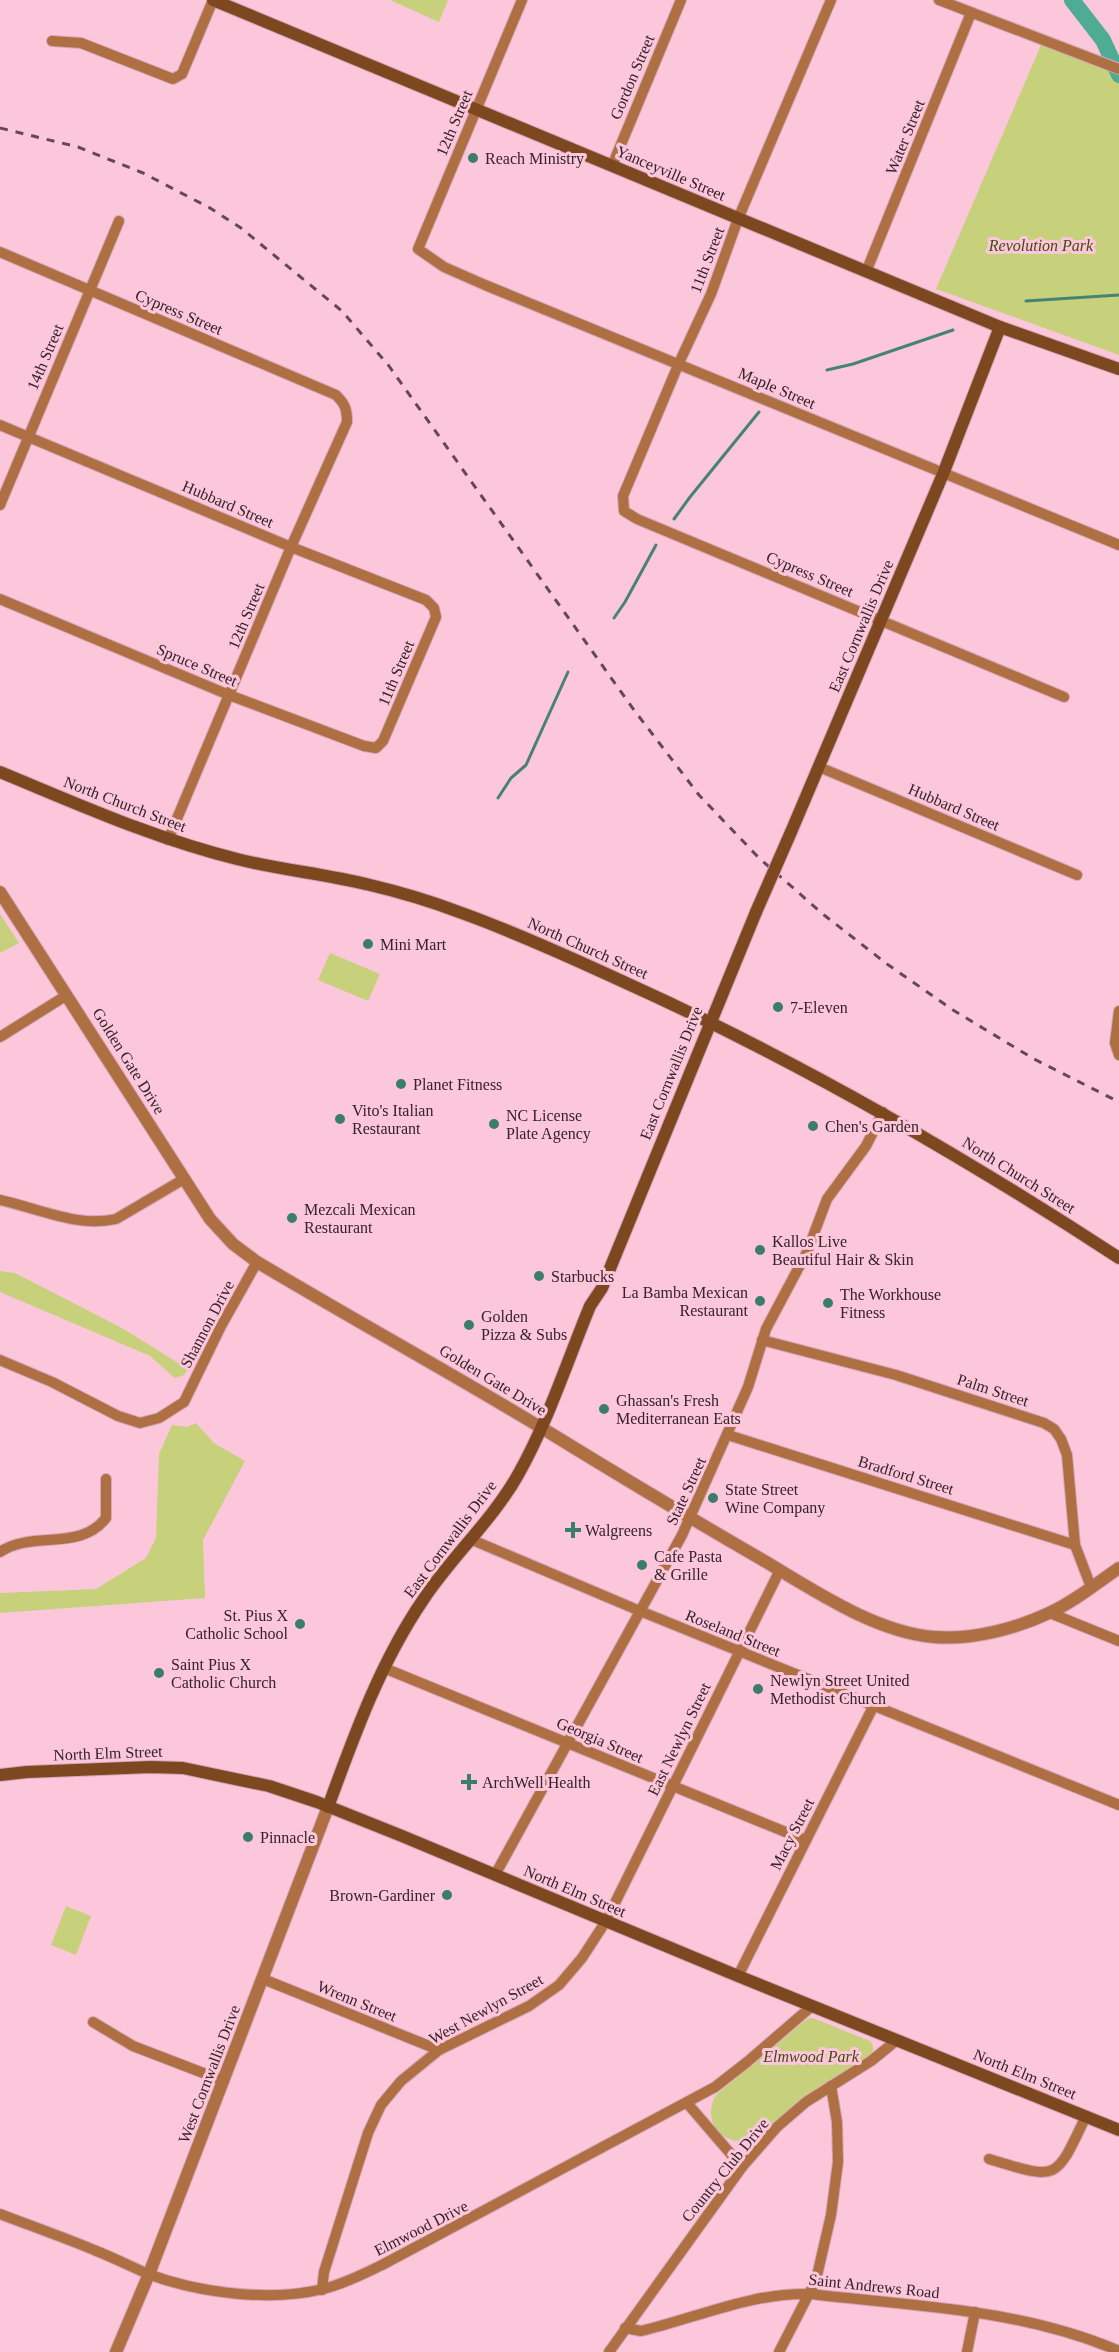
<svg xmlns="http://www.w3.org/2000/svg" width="1119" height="2352" font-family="Georgia,serif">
<rect width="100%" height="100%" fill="#fcc7db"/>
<g fill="#c7d17c">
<path d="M 390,0 L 448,0 L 439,22 Z"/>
<path d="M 1041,45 L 1119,71 L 1119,355 L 936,289 Z"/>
<path d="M 0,914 L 19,943 L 0,953 Z"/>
<path d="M 330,953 L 380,974 L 368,1001 L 318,980 Z"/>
<path d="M 0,1271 L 15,1273 L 122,1328 L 188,1369 L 184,1375 L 175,1378 L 150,1356 L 0,1292 Z"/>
<path d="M 196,1423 L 214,1443 L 245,1461 L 203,1540 L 205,1598 L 0,1613 L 0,1593 L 96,1589 L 146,1558 L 156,1538 L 159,1454 L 172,1425 L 187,1427 Z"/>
<path d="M 66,1906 L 91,1916 L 76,1955 L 51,1945 Z"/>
<path d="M 813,2018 L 870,2041 C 875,2047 874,2051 869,2057 C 847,2071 823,2083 802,2098 C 786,2110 772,2133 753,2141 C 738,2146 715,2136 712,2120 C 710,2111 711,2102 717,2094 L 807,2019 Z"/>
</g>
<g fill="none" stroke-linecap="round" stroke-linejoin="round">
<g stroke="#468374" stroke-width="3">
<path d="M 1026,301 L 1119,295"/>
<path d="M 827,370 L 853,364 L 953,330"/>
<path d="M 674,519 L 690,497 L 759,412"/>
<path d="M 614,618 L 625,602 L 656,545"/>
<path d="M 498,798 L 511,778 L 526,765 L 568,672"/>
</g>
<path stroke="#4dac93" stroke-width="16" d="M 1072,0 L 1103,40 L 1119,75"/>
<defs>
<g id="minor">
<path d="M 522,0 L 418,249 L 444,267 L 485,285 L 1119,545"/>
<path d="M 831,0 L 738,219 L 711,294 L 679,363 L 623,496 L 624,511 L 637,519 L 1064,697"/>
<path d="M 939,0 L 1119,69"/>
<path d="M 52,41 L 81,43 L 173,79 L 182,74 L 213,0"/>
<path d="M 612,166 L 681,0"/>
<path d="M 0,252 L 336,395 C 345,404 347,409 347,422 L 291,547 L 168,840"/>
<path d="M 866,272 L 971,13"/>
<path d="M 0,425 L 291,547 L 426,600 L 434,608 L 436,617 L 383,741 L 376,748 L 364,746 L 229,695 L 0,599"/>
<path d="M 0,505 L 119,221"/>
<path d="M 819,767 L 1077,875"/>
<path d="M 1119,1011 L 1115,1043 L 1119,1055"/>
<path d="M 0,1037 L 67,995"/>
<path d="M 0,1200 C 37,1208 78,1228 116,1219 L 184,1179"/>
<path d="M 762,1340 L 896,1375 L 1044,1423 L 1054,1429 L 1061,1439 L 1067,1455 L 1075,1545 L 1091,1587"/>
<path d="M 0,1360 L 52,1382 L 118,1416 L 140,1423 L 159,1418 L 184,1402 L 221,1326 L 257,1262"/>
<path d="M 728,1435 L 1075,1545"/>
<path d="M 470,1539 L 640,1611 L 1119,1805"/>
<path d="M 0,1552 C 32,1530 80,1552 106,1518 L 106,1479"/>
<path d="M 1050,1613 L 1119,1641"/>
<path d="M 384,1668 L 805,1840"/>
<path d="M 495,1875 L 682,1535 L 748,1387 L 766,1329 L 807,1252 L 827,1199 L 866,1146 L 883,1112"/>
<path d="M 738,1976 L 874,1705"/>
<path d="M 263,1979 L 439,2050"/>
<path d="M 93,2022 L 133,2046 L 224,2081"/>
<path d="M 687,2103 L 742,2167"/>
<path d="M 989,2159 C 1058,2180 1055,2182 1086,2116"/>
<path d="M 0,2214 C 31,2226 63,2237 94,2250 C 112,2257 130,2266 148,2274 C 199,2293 270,2302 323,2289 C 344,2284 363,2274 382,2265 L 715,2087 L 747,2062 L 812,2006"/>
<path d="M 322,2290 L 324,2272 L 368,2133 L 381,2105 L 401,2081 L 439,2050 L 529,2006 L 559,1985 L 582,1958 L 606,1921 L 780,1570"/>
<path d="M 625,2328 L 641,2331 C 696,2318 753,2292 810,2294 C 914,2306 1022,2309 1119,2351"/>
<path d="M 609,2352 L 742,2167 L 777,2127 L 806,2102 L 871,2061 L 897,2040"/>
<path d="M 779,2352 L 816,2280 L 831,2215 L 838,2162 L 837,2122 L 831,2086"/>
<path d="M 967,2352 L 975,2312"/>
</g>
<g id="tertiary">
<path d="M 0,892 L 210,1219 L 233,1244 L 257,1262 C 354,1320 453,1374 550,1433 C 620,1476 690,1518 761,1559 C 812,1589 874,1632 934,1637 C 972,1640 1015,1629 1049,1613 C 1074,1602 1097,1583 1119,1568"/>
<path d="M 116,2352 L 149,2274 L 328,1807"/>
</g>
<g id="secondary">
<path d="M 213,0 L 1000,327 L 1119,369"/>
<path d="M 0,772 C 78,804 155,839 237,859 C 281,870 326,874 370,885 C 400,892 430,901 459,912 C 515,932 570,957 624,982 C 797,1060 960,1154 1119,1258"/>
<path d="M 791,832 L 943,474 L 1000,327"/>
<path d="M 0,1775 L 27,1772 L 150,1767 L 183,1768 L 269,1786 L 317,1802 L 402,1836 L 738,1976 L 1119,2130"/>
<path d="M 328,1807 C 354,1736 380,1663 423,1600 C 452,1556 493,1520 519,1473 C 548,1421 567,1362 590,1306 L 602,1288 L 756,912"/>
</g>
</defs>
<use href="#minor" stroke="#d4a6b8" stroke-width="12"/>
<use href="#tertiary" stroke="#d4a6b8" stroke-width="14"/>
<use href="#secondary" stroke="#d4a6b8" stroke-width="14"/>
<use href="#minor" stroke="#ae6f43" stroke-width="10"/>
<use href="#tertiary" stroke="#ae6f43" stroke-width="12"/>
<use href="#secondary" stroke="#7d4720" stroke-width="12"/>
<path stroke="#644954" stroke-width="3" stroke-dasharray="8 8" stroke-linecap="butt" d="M 0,128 L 78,147 L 143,173 L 210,208 L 241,228 L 342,311 L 389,366 L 634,710 L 699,795 L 759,858 L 824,915 L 887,964 L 953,1010 L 1034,1059 L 1119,1102"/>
<defs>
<path id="secondary-bridge" d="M 756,912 L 791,832"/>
</defs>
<use href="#secondary-bridge" stroke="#d4a6b8" stroke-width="14" stroke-linecap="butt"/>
<use href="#secondary-bridge" stroke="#7d4720" stroke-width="12"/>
</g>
<g fill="#3b7c6a" stroke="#fcc7db" stroke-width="2">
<circle cx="473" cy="158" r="6"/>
<circle cx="368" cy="944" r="6"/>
<circle cx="778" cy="1007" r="6"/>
<circle cx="401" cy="1084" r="6"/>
<circle cx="340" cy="1119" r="6"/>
<circle cx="494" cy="1124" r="6"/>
<circle cx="813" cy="1126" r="6"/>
<circle cx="292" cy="1218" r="6"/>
<circle cx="760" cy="1250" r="6"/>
<circle cx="539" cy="1276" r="6"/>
<circle cx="760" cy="1301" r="6"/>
<circle cx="828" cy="1303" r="6"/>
<circle cx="469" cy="1325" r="6"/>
<circle cx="604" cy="1409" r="6"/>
<circle cx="713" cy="1498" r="6"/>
<path d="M570 1521h6v6h6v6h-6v6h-6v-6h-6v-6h6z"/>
<circle cx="642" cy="1565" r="6"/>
<circle cx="300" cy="1624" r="6"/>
<circle cx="159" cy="1673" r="6"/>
<circle cx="758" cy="1689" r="6"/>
<path d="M466 1773h6v6h6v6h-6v6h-6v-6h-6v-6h6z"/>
<circle cx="248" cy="1837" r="6"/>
<circle cx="447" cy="1895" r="6"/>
</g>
<g text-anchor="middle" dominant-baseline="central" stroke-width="6" stroke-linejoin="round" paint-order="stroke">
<g font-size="16" fill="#35222a" stroke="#fcc7db">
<text transform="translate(632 77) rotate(-67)">Gordon Street</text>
<text transform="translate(454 123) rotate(-67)">12th Street</text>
<text transform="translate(905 137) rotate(-68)">Water Street</text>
<text transform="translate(671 173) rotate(23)">Yanceyville Street</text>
<text transform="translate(707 260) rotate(-69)">11th Street</text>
<text transform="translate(179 312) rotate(23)">Cypress Street</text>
<text transform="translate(45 357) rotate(-67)">14th Street</text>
<text transform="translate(777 388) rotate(23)">Maple Street</text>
<text transform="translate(228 504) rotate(23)">Hubbard Street</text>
<text transform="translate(810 574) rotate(23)">Cypress Street</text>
<text transform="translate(246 616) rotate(-67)">12th Street</text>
<text transform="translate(861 626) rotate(-67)">East Cornwallis Drive</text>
<text transform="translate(197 665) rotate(23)">Spruce Street</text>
<text transform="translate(396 673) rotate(-67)">11th Street</text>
<text transform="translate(125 804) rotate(21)">North Church Street</text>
<text transform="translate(954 807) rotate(23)">Hubbard Street</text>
<text transform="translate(588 948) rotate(24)">North Church Street</text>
<text transform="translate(129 1061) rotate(58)">Golden Gate Drive</text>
<text transform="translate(671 1073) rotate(-68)">East Cornwallis Drive</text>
<text transform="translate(1019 1175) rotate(32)">North Church Street</text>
<text transform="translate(207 1324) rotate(-62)">Shannon Drive</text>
<text transform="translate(493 1380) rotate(31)">Golden Gate Drive</text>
<text transform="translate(993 1390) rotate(18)">Palm Street</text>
<text transform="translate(906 1475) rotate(17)">Bradford Street</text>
<text transform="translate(686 1491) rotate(-65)">State Street</text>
<text transform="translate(450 1539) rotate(-53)">East Cornwallis Drive</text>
<text transform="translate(733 1633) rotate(22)">Roseland Street</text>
<text transform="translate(679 1739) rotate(-64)">East Newlyn Street</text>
<text transform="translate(600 1740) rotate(23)">Georgia Street</text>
<text transform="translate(108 1753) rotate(-2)">North Elm Street</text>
<text transform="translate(792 1834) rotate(-63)">Macy Street</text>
<text transform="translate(575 1891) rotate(23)">North Elm Street</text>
<text transform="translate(357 2001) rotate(22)">Wrenn Street</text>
<text transform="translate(486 2009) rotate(-29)">West Newlyn Street</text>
<text transform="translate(209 2074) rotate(-69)">West Cornwallis Drive</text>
<text transform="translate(1025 2074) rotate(22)">North Elm Street</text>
<text transform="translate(725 2170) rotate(-51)">Country Club Drive</text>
<text transform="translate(421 2228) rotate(-27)">Elmwood Drive</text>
<text transform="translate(874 2286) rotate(6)">Saint Andrews Road</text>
</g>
<g font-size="16" fill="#35222a" stroke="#fcc7db" text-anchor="start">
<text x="485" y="158">Reach Ministry</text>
<text x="380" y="944">Mini Mart</text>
<text x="790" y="1007">7-Eleven</text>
<text x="413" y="1084">Planet Fitness</text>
<text x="352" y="1110">Vito's Italian<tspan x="352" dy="18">Restaurant</tspan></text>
<text x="506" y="1115">NC License<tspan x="506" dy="18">Plate Agency</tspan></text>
<text x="825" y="1126">Chen's Garden</text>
<text x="304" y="1209">Mezcali Mexican<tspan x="304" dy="18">Restaurant</tspan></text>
<text x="772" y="1241">Kallos Live<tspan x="772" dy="18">Beautiful Hair &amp; Skin</tspan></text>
<text x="551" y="1276">Starbucks</text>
<text x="748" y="1292" text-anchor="end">La Bamba Mexican<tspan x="748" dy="18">Restaurant</tspan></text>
<text x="840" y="1294">The Workhouse<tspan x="840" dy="18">Fitness</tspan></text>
<text x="481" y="1316">Golden<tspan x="481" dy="18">Pizza &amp; Subs</tspan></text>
<text x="616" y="1400">Ghassan's Fresh<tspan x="616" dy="18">Mediterranean Eats</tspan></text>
<text x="725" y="1489">State Street<tspan x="725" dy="18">Wine Company</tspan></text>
<text x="585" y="1530">Walgreens</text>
<text x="654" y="1556">Cafe Pasta<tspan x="654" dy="18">&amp; Grille</tspan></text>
<text x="288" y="1615" text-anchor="end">St. Pius X<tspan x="288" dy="18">Catholic School</tspan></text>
<text x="171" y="1664">Saint Pius X<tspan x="171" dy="18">Catholic Church</tspan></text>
<text x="770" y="1680">Newlyn Street United<tspan x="770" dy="18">Methodist Church</tspan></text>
<text x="482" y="1782">ArchWell Health</text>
<text x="260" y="1837">Pinnacle</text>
<text x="435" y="1895" text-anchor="end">Brown-Gardiner</text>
</g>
<g font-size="16" font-style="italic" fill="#454a11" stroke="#fcc7db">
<text x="1041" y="245">Revolution Park</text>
<text x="811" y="2056">Elmwood Park</text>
</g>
</g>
</svg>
